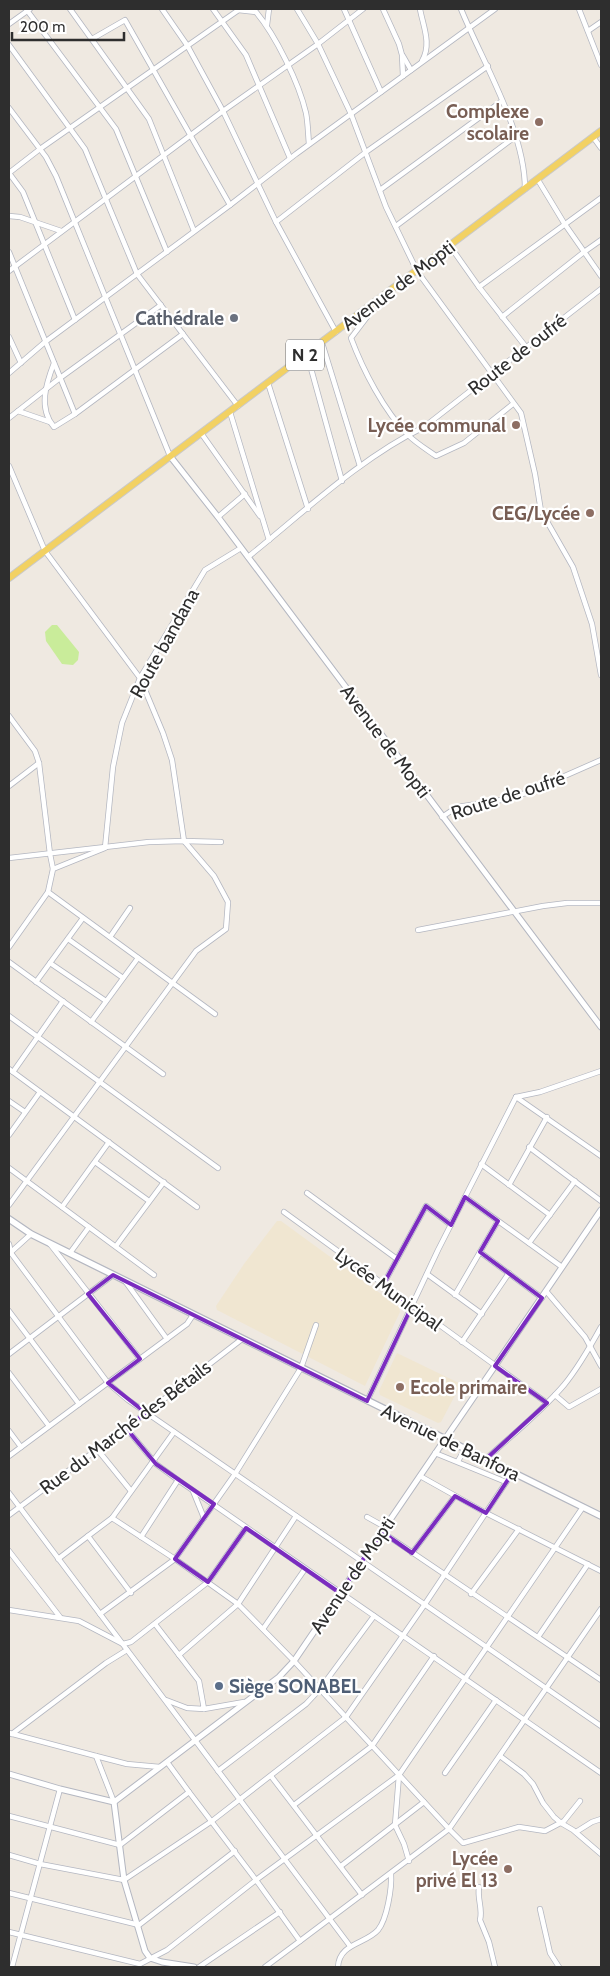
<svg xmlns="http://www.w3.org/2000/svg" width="610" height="1976" font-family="Cabin,sans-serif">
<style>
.education{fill:#f0e6d1}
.pitch{fill:#c9ec9a}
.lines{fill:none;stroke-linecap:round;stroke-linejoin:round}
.minor-casing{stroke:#b4b7c1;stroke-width:6}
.tertiary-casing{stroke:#b4b7c1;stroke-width:7}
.secondary-casing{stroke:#b4b7c1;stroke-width:8}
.primary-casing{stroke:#c9c9c9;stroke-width:8}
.minor{stroke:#fff;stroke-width:4.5}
.tertiary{stroke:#fff;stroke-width:5}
.secondary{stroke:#fff;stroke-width:5.5}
.primary{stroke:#f2d163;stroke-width:6}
.marked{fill:none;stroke:#7b2cbf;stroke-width:4;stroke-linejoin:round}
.education-dot{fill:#8d6e63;stroke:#fff;stroke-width:2}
.worship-dot{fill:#6b7280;stroke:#fff;stroke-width:2}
.service-dot{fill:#5c6f8a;stroke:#fff;stroke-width:2}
.labels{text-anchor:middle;stroke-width:4.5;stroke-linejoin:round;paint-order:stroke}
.shield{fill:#fff;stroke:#6d6d6d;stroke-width:1}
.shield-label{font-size:18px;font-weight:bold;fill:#2e2e2e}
.education-label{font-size:19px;font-weight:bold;fill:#785e54;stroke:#fff;text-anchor:end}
.street-label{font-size:19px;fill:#2e2e2e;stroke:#fff}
.worship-label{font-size:19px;font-weight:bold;fill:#5b616d;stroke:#fff;text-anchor:end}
.service-label{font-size:19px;font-weight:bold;fill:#4e5e75;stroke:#fff;text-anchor:start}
</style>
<rect width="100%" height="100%" fill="#efe9e1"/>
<g class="education">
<polygon points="277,1221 281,1221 399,1307 400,1312 365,1386 217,1310 216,1306 244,1264"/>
<polygon points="397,1353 461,1384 441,1422 438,1423 380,1395 379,1391"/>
</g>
<polygon class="pitch" points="52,625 57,625 79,652 78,660 73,665 62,664 46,641 45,632"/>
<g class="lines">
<defs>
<g id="minor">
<polyline points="26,9 116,129 167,252"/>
<polyline points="70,9 149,119 194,231"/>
<polyline points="162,9 187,45 223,111 276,222 336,332"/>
<polyline points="213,9 246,55 290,158"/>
<polyline points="297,9 318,44 351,114 386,207 417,271 521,413 535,474 541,511 573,567 592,624 601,675"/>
<polyline points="344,9 381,92"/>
<polyline points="383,9 399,44 402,55 403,76"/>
<path d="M420,9C423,26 432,44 422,61"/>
<path d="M461,9C483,63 525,131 525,189"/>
<polyline points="579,9 601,65"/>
<path d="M238,10L256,12C276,36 299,83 306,113C308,123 308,134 309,144"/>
<polyline points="9,24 30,9"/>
<polyline points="267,25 269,9"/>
<polyline points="588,31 601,22"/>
<polyline points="92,39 125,20 230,205"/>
<polyline points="9,45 85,149 137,274 238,406"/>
<polyline points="403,56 411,70"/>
<polyline points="9,108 46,157 56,176 170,456"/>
<polyline points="593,137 601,148"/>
<polyline points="9,173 40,149 240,9"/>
<polyline points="9,173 23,192 75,320"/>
<polyline points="538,180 564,223 601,276"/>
<polyline points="380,190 502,101"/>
<polyline points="9,216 20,217 61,231"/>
<polyline points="276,222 366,152 488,66"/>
<polyline points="396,226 516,136"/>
<polyline points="450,246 479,287 526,347"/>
<polyline points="9,252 75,414"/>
<polyline points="9,271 223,111 318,44 363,9"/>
<polyline points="479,287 601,198"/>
<path d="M371,306L367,317L351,338C363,370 384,411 408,435C416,443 426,449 436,456L464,443L513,404"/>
<polyline points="502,317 584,252 601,240"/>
<polyline points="9,337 21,363"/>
<polyline points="322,343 360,466"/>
<polyline points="307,354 342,481"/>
<path d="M54,363C46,384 38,408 54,427L75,414L183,334"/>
<polyline points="9,373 45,342 230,205 296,154 495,9"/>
<polyline points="268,383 308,509"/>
<polyline points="18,411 50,422"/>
<polyline points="230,412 269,540"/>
<polyline points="9,418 60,378 161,305"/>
<polyline points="201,433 260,516"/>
<polyline points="9,466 45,551 140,678 163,733 172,760 184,841 214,876 228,902 226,929 196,951 9,1205"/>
<polyline points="218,517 245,494"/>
<path d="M248,557C303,513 360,458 424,427L601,289"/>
<polyline points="9,716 35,751 39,763 50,854 53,869"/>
<polyline points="9,786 39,763"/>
<polyline points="442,817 457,807 497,801 526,793 601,760"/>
<polyline points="9,858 149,842 184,841 221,842"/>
<polyline points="48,892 215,1014"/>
<polyline points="418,930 543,906 567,903 601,903"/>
<polyline points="110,937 130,908"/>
<polyline points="68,939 123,978"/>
<polyline points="9,947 48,892 53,869 105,848 113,767 122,723 140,678 205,570 241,548"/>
<polyline points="9,962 163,1074"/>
<polyline points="50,963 106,1001"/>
<polyline points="36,982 83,918"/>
<polyline points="9,1016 218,1168"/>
<polyline points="91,1022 138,958"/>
<polyline points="9,1069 197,1207"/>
<polyline points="13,1072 63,1001"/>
<polyline points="516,1097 601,1156"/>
<polyline points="516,1097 540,1092 601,1071"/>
<polyline points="9,1101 25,1112"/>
<polyline points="9,1135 40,1092"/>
<polyline points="529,1147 601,1201"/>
<polyline points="95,1162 149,1201"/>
<polyline points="481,1164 550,1215"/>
<polyline points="9,1168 154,1275"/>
<polyline points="509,1185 547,1117"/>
<polyline points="307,1193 397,1259"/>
<polyline points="465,1197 562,1267"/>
<polyline points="62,1207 109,1142"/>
<polyline points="284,1212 547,1403"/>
<polyline points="529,1243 575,1181"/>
<polyline points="9,1244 11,1253 108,1383 128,1400 601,1726"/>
<polyline points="50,1244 140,1359"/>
<polyline points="116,1246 164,1182"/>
<polyline points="480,1252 542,1298"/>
<polyline points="10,1253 31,1234"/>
<polyline points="70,1253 89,1227"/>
<polyline points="427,1274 482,1314"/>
<polyline points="125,1281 167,1339"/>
<polyline points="383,1285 426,1206 451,1225"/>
<polyline points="546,1291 585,1337 601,1366"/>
<polyline points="455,1295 498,1221"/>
<polyline points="9,1311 79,1404"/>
<polyline points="462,1342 509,1273"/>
<polyline points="9,1354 113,1275"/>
<polyline points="9,1373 49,1426"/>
<polyline points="555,1395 569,1407 601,1389"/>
<polyline points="367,1401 438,1250 516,1097"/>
<polyline points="126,1428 156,1464 178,1480 601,1773"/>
<polyline points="9,1431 21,1447"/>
<polyline points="97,1449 131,1491"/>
<polyline points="435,1453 506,1482"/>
<polyline points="9,1456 187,1324 193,1315"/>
<path d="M486,1459C512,1435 541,1412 564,1385C578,1368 590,1347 601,1327"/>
<polyline points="458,1461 465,1449"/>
<polyline points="420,1476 486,1513 601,1571"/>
<polyline points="193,1491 204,1518"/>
<polyline points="9,1493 350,1946"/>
<polyline points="9,1515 146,1413 242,1339"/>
<polyline points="367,1517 385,1527"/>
<polyline points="112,1518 175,1559 238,1604 294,1661 449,1829 463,1843 519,1827 545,1831 564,1821 580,1801"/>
<polyline points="382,1532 601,1680"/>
<polyline points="88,1536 112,1518 174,1432"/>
<polyline points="141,1537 178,1480"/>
<polyline points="9,1551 60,1617"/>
<polyline points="412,1553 455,1496"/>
<polyline points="58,1559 88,1536 131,1593"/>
<polyline points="471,1594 519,1529"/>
<polyline points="9,1610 79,1621 123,1644 131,1642 208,1582 246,1528"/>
<polyline points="100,1614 175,1559 235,1474 301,1368 316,1325"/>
<polyline points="155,1624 199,1681 204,1709 187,1708 166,1700"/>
<polyline points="263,1629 305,1569"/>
<polyline points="538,1637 588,1564"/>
<polyline points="179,1655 238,1604 296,1516"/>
<polyline points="204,1709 244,1702"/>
<polyline points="9,1733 96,1756 114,1802"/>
<polyline points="12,1734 106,1663 127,1650"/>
<polyline points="96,1756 127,1764 160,1767"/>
<polyline points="500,1756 524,1774 533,1784 543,1803 554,1817 561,1823 573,1830 601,1854"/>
<polyline points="218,1771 306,1704 320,1689 374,1616"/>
<polyline points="445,1773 496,1700"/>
<polyline points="399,1775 395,1825 404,1844 409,1861"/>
<polyline points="271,1776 362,1895"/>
<polyline points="189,1792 256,1880 399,1775 583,1507"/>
<polyline points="294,1805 372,1746 434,1656"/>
<polyline points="9,1816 120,1845 189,1792 167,1762"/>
<polyline points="576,1832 592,1822 601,1819"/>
<polyline points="9,1855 40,1864 124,1880 212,1821 346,1717 425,1604 513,1472"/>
<polyline points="341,1866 424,1802"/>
<path d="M479,1887C477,1899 483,1909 480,1920L489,1942L495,1967"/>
<polyline points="9,1893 139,1925 235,1851"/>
<polyline points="540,1909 550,1953 559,1967"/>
<polyline points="9,1932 140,1964 167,1950 256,1880 300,1941 449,1829 601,1609"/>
<polyline points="12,1967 60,1789"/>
<polyline points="199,1967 280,1912"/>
<polyline points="265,1967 300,1941"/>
<path d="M338,1967C339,1943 366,1944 378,1930C387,1919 392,1888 391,1874"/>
</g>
<g id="tertiary">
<polyline points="170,456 218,517 601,1027"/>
<polyline points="9,1774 60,1789 114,1802 279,1677 294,1661 601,1210"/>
<polyline points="114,1802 124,1880 145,1951 150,1958 162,1962 194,1967"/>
</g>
<polyline id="secondary" points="9,1219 31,1234 601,1516"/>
<polyline id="primary" points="9,578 601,131"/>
</defs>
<use href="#minor" class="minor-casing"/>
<use href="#tertiary" class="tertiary-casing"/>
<use href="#secondary" class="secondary-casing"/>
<use href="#primary" class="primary-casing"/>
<use href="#minor" class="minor"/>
<use href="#tertiary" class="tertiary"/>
<use href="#secondary" class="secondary"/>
<use href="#primary" class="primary"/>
</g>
<path class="marked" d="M465,1197L498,1221L480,1252L542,1298L495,1366L547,1403L486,1459L513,1472L486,1513L455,1496L412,1553L382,1532L340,1593L246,1528L208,1582L175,1559L214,1504L156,1464L126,1428L146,1413L108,1383L140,1359L88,1294L113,1275L367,1401L412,1306L383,1285L426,1206L451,1225Z"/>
<g class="education-dot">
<circle cx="539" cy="122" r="5"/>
<circle cx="516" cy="425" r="5"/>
<circle cx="590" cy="513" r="5"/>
<circle cx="400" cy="1387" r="5"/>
<circle cx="508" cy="1869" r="5"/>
</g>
<circle class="worship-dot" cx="234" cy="318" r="5"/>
<circle class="service-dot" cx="219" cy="1686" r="5"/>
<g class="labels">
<rect class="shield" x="286" y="339.5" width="38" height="31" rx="4"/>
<g class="shield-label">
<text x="305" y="361">N 2</text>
</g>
<g class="education-label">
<text x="529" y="118">Complexe<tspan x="529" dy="22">scolaire</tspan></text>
<text x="506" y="432">Lycée communal</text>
<text x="580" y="520">CEG/Lycée</text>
<text x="410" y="1394" text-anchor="start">Ecole primaire</text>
<text x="498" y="1865">Lycée<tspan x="498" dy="22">privé El 13</tspan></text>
</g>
<g class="street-label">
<text transform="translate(398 285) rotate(-37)" y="7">Avenue de Mopti</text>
<text transform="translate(517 354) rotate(-38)" y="7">Route de oufré</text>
<text transform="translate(164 643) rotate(-61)" y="7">Route bandana</text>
<text transform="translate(386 741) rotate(53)" y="7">Avenue de Mopti</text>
<text transform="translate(508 795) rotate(-18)" y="7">Route de oufré</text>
<text transform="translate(389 1289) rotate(36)" y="7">Lycée Municipal</text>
<text transform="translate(125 1427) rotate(-37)" y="7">Rue du Marché des Bétails</text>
<text transform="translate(451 1442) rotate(26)" y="7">Avenue de Banfora</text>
<text transform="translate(352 1575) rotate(-56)" y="7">Avenue de Mopti</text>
</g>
<g class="worship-label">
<text x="224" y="325">Cathédrale</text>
</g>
<g class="service-label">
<text x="229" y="1693">Siège SONABEL</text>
</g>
</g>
<rect width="610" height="1976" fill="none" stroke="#2e2e2e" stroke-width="20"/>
<path d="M12 32v8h112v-8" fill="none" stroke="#2e2e2e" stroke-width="2.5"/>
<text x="20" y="32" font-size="15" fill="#2e2e2e" stroke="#ffffff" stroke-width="4" paint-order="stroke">200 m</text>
</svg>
